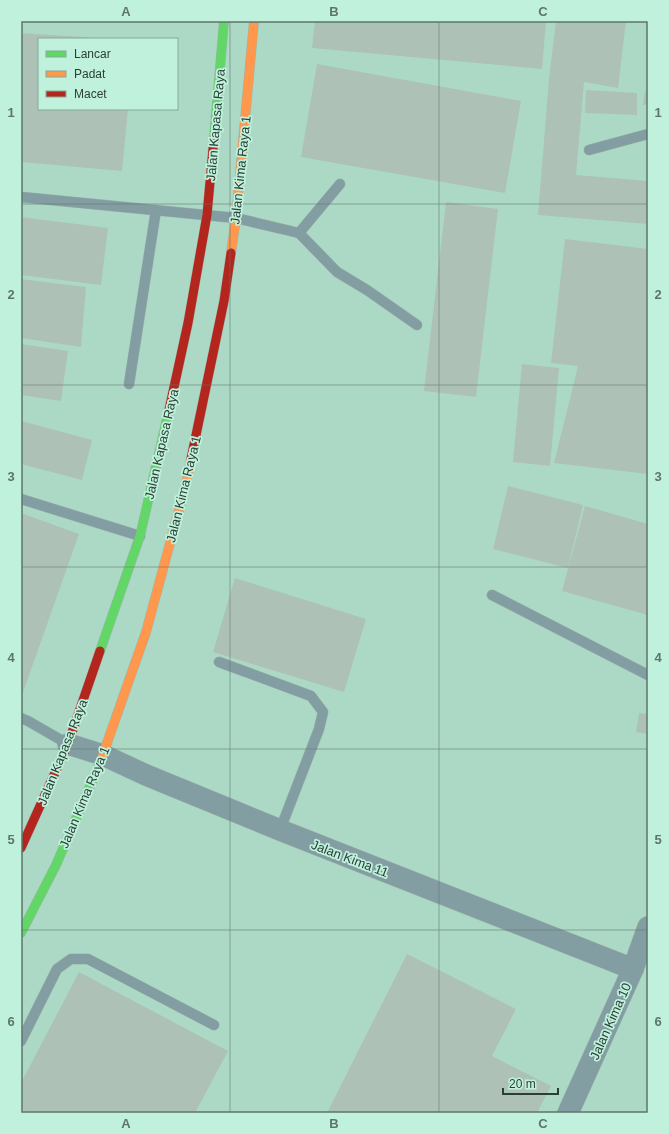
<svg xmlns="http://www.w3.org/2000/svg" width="669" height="1134" font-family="Helvetica,sans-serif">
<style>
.built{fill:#acd9c6;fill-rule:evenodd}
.building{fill:#aec1b6}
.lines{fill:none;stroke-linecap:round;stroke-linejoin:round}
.lane-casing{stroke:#9fb5ab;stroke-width:11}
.street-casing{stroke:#9fb5ab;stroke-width:22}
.fast-casing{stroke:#9fb5ab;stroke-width:10}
.slow-casing{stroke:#9fb5ab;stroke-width:10}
.jam-casing{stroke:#9fb5ab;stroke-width:10}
.lane{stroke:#839ea2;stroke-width:10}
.street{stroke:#839ea2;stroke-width:21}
.fast{stroke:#63d668;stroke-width:9}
.slow{stroke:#ff974d;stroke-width:9}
.jam{stroke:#b3261e;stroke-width:9}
.grid{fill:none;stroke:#5e756b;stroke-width:1;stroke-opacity:0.55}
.labels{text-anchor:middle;stroke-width:3.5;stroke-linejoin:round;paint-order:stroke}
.street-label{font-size:13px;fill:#2b3f36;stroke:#bff1dc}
.neatline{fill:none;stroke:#5e756b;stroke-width:1.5}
.grid-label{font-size:13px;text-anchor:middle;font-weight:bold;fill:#5e756b}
</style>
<rect width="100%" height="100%" fill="#bdd9cd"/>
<path class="built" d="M21,21H648V1113H21ZM39,39H177V109H39Z"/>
<g class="building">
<polygon points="315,21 546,21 542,69 312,48"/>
<polygon points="556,21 626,21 618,88 584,82 576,175 648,181 648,224 538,215 549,79"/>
<polygon points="21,33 96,38 96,39 39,39 39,109 128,109 122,171 21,162"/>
<polygon points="317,64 521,101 505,193 301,157"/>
<polygon points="586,90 637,93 637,115 585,113"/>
<polygon points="645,91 648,92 648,105 643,105"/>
<polygon points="446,202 498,209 476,397 424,391"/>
<polygon points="21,217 108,228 101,285 21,275"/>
<polygon points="565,239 648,249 648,474 554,463 578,366 551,363"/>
<polygon points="21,279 86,287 81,347 21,338"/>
<polygon points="21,344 68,351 61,401 21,395"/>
<polygon points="522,364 559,368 550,466 513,462"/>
<polygon points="21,421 92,440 82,480 21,464"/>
<polygon points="508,486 583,505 568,568 493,549"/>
<polygon points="585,506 648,524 648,615 562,591"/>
<polygon points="21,513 79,534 21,698"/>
<polygon points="235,578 366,619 344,692 213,652"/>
<polygon points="639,713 648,714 648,734 636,732"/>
<polygon points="407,954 516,1009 492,1056 551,1086 537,1113 327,1113"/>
<polygon points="79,972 228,1051 195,1113 29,1113 21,1109 21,1083"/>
</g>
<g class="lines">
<defs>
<g id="lane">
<polyline points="589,150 648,134"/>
<polyline points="21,197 236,218 299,233 337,272 367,290 417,325"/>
<polyline points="299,233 340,184"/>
<polyline points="129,384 156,210"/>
<polyline points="21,499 140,536"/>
<polyline points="492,595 648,675"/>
<polyline points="219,662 311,696 323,712 319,729 280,830"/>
<polyline points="21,718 28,721 68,744"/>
<polyline points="21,1041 57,969 71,959 88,959 214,1025"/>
</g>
<g id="street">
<polyline points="68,744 103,755 146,775 280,830 633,969"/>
<polyline points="568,1113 633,969 648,927"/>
</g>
<g id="fast">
<polyline points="214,138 224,21"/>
<polyline points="100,651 140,536 169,410"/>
<polyline points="21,933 56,865 100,763"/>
</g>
<g id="slow">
<polyline points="231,253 236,218 254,21"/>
<polyline points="100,763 146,632 186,484 191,459"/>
</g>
<g id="jam">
<polyline points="169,410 188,323 207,215 214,138"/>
<polyline points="191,459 224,301 231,253"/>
<polyline points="21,848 68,744 100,651"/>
</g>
</defs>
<use href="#lane" class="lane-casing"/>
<use href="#street" class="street-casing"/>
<use href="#fast" class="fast-casing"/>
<use href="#slow" class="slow-casing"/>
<use href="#jam" class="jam-casing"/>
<use href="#lane" class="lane"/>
<use href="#street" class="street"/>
<use href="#fast" class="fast"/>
<use href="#slow" class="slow"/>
<use href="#jam" class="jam"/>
</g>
<path class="grid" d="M230,21V1113M439,21V1113M21,204H648M21,385H648M21,567H648M21,749H648M21,930H648"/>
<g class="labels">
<g class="street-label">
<text transform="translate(215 125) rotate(-85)" y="5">Jalan Kapasa Raya</text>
<text transform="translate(240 170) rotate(-84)" y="5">Jalan Kima Raya 1</text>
<text transform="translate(161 444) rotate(-77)" y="5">Jalan Kapasa Raya</text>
<text transform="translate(183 489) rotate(-76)" y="5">Jalan Kima Raya 1</text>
<text transform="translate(62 752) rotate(-68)" y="5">Jalan Kapasa Raya</text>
<text transform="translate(84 797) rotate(-67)" y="5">Jalan Kima Raya 1</text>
<text transform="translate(350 858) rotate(21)" y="5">Jalan Kima 11</text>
<text transform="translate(610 1021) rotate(-66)" y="5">Jalan Kima 10</text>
</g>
</g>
<rect width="669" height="1134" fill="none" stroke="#bff1dc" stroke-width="44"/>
<rect x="38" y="38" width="140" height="72" fill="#bff1dc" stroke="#84aa9a"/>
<rect x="46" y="51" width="20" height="6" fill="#63d668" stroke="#84aa9a"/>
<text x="74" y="58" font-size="12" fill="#2b3f36">Lancar</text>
<rect x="46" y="71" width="20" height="6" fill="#ff974d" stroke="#84aa9a"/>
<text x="74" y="78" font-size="12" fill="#2b3f36">Padat</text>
<rect x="46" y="91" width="20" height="6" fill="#b3261e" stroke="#84aa9a"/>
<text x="74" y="98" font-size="12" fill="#2b3f36">Macet</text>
<path d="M503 1088v6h55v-6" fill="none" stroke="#2b3f36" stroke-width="2"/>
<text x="509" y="1088" font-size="12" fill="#2b3f36" stroke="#bff1dc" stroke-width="3" paint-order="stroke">20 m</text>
<rect x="22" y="22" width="625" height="1090" class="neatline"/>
<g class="grid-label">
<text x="126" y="16">A</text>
<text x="334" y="16">B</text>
<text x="543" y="16">C</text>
<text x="11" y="117">1</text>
<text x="658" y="117">1</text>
<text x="11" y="299">2</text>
<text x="658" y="299">2</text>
<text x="11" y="481">3</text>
<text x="658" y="481">3</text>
<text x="11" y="662">4</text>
<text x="658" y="662">4</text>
<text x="11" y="844">5</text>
<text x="658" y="844">5</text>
<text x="11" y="1026">6</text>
<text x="658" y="1026">6</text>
<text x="126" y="1128">A</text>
<text x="334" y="1128">B</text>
<text x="543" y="1128">C</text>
</g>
</svg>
